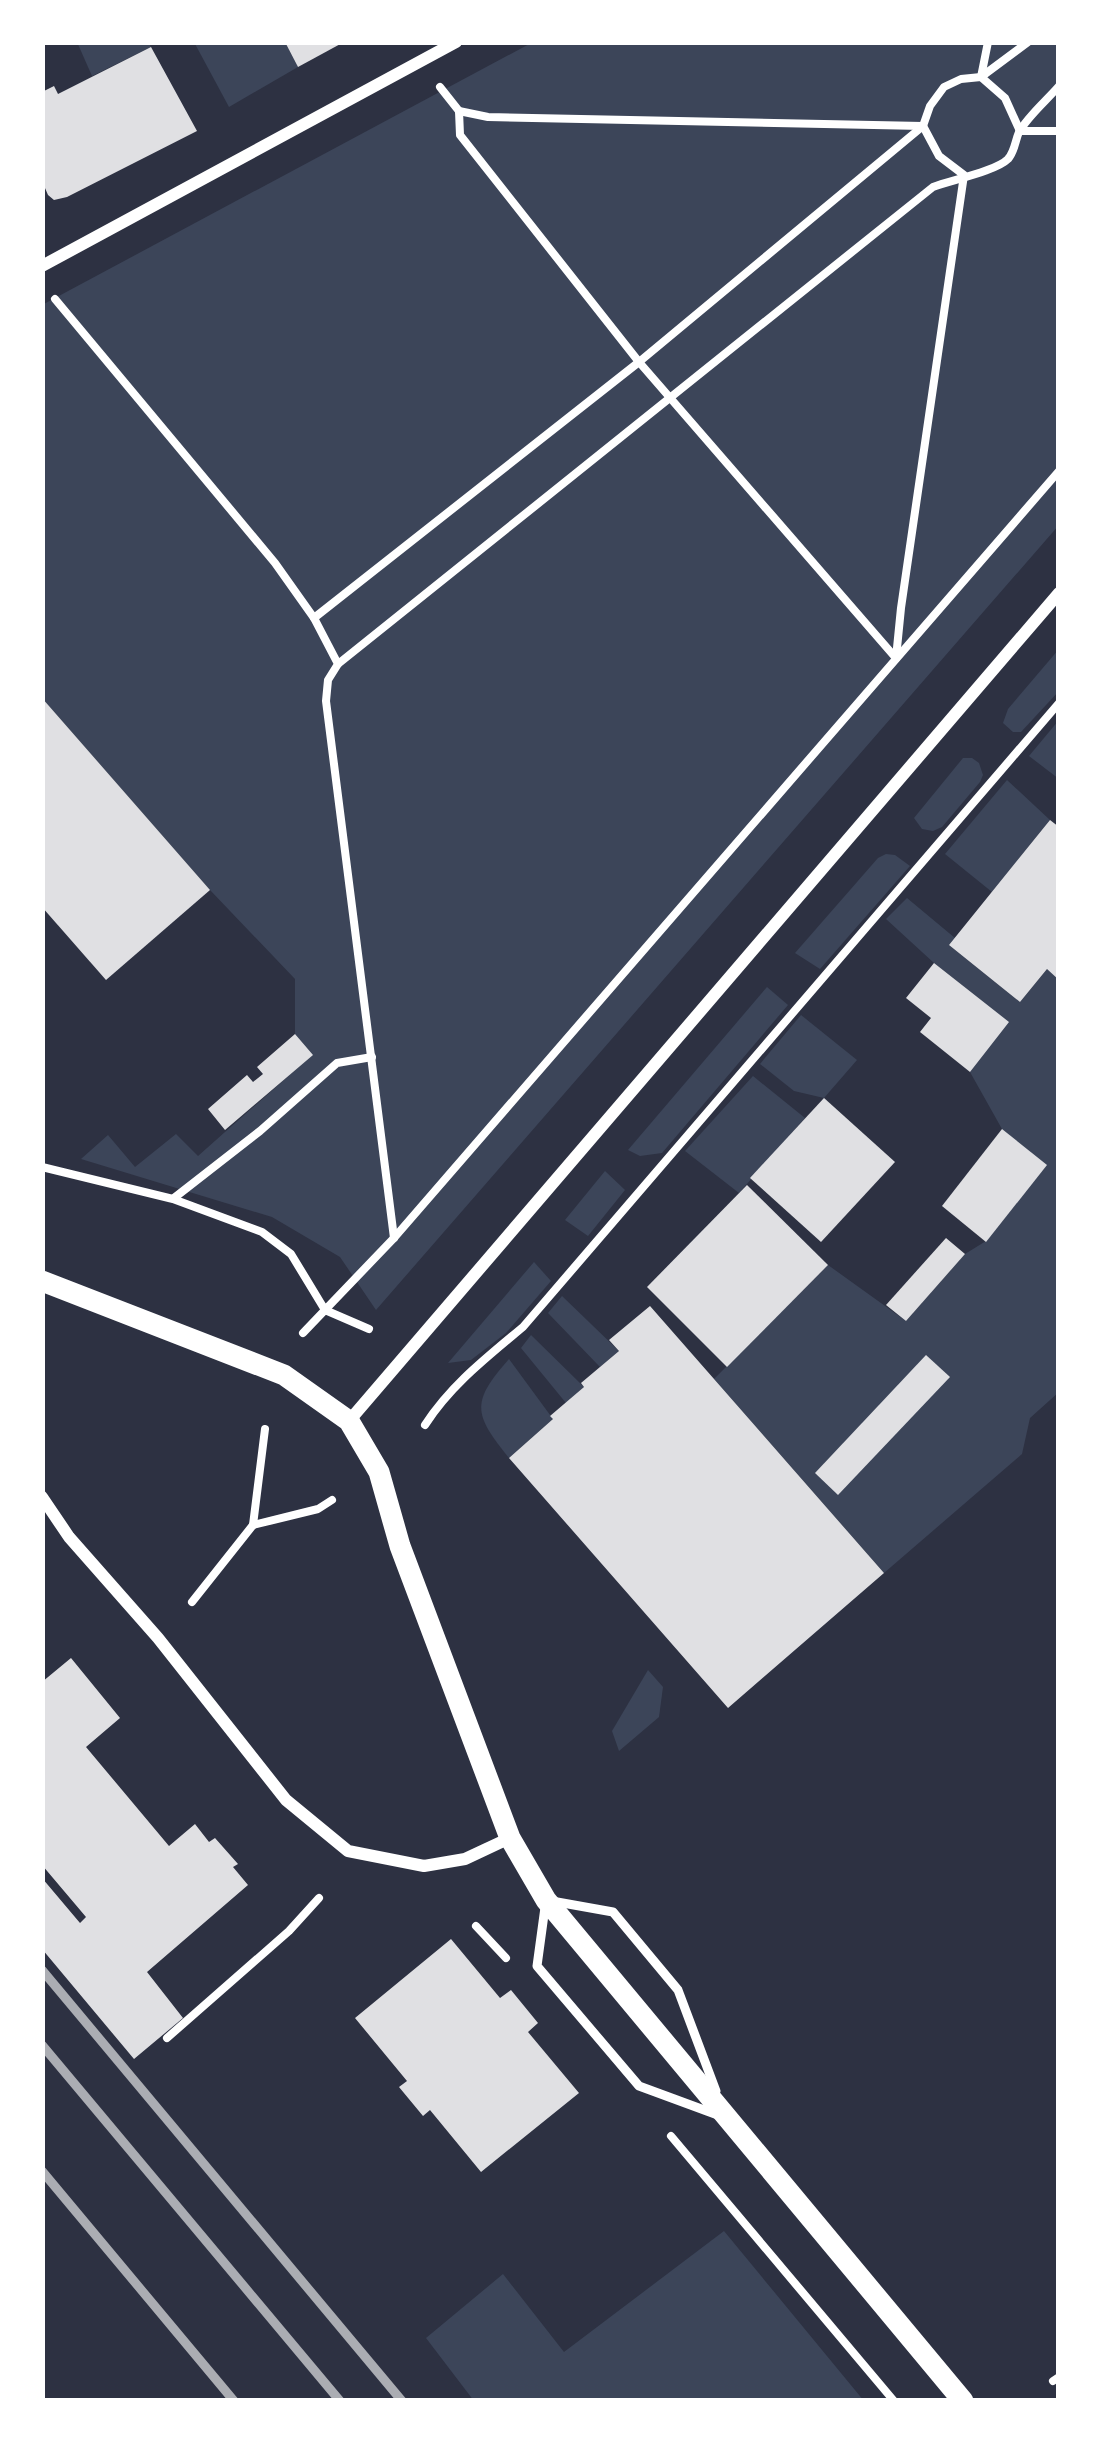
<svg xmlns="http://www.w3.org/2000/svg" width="1101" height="2443" font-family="Figtree,sans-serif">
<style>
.green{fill:#3c4559}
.building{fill:#e0e0e3}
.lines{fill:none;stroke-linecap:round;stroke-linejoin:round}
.path{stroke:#fff;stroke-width:8}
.service{stroke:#fff;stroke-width:9}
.minor{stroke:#fff;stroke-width:12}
.tertiary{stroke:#fff;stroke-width:21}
.rail{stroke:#abadb3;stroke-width:9}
</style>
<rect width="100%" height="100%" fill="#2d3142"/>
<g class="green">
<polygon points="77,42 148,42 151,47 92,76"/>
<polygon points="194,42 285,42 298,67 229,107"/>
<polygon points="533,42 1059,42 1059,525 376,1310 340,1257 272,1217 81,1159 108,1135 135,1167 176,1134 198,1156 312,1055 295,1034 295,979 210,890 42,698 42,305"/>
<polygon points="1059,649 1059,691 1021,732 1013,732 1003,723 1008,709"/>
<polygon points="1059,720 1059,779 1029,756"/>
<polygon points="963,758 972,758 979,763 983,775 980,782 942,827 933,831 922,829 914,818"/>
<polygon points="1007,780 1050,820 992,892 945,854"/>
<polygon points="886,854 895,855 910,866 820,969 795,953 878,858"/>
<polygon points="907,898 955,938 949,945 1020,1002 1047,969 1059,978 1059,1392 1030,1418 1022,1454 884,1573 714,1379 828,1265 906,1321 965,1254 986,1241 1002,1129 970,1072 1008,1022 934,963 886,919"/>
<polygon points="767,987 788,1005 662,1153 640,1156 628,1150"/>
<polygon points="801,1015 857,1060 824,1098 794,1091 760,1064"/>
<polygon points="753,1076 805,1118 739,1193 685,1151"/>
<polygon points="605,1171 625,1190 588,1236 565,1220"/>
<polygon points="534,1262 551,1281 506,1333 471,1360 448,1363"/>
<polygon points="562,1296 619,1351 600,1367 548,1313"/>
<polygon points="531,1335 584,1387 566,1403 521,1348"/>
<path d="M509,1359L553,1419L509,1458C474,1414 470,1403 509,1359Z"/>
<polygon points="648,1670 663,1687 659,1717 619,1751 612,1731"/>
<polygon points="724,2231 864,2401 474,2401 426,2338 503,2274 564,2352"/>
</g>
<g class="building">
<polygon points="285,42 344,42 298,67"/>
<polygon points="151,47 197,131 67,197 54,200 48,195 42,181 42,92 54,86 58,94"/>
<polygon points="42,698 210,890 106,980 42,907"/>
<polygon points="1050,820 1059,827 1059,980 1047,969 1020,1002 949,945"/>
<polygon points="934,963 1009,1022 970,1072 920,1032 931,1018 906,998"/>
<polygon points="295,1034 313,1055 225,1130 208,1109 247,1075 253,1082 263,1074 257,1067"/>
<polygon points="824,1098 895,1162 821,1242 750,1178"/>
<polygon points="1002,1129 1047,1165 986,1242 942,1206"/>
<polygon points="747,1185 828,1265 727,1367 647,1287"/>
<polygon points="946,1238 965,1254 906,1321 886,1305"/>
<polygon points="650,1306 884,1573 728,1708 509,1458 553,1419 550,1416 584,1387 581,1383 619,1351 609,1340"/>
<polygon points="926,1355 950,1377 838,1495 815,1473"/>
<polygon points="71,1658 120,1718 86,1747 169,1846 195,1824 209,1842 215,1838 238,1864 233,1867 248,1885 147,1972 183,2018 134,2059 42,1949 42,1878 80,1923 86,1917 42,1865 42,1682"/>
<polygon points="451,1939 500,1998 511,1990 538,2023 528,2032 579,2093 481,2172 430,2110 423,2116 399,2087 407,2081 355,2018"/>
</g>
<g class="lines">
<g class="path">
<polyline points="988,42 981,77 1005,98 1020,131 1059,131"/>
<polyline points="440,87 459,111 460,135 639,362 895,657"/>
<polyline points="459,111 488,117 923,126 939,156 964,175 901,608 896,658"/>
<polyline points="55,299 275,563 314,618 338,664 328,680 326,701 394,1238"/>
<polyline points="314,618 639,362 923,126 930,106 944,87 961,79 981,77 1028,42"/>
<path d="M338,664L933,187C952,180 996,171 1008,159C1015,151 1015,141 1019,132C1028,116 1047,100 1059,86"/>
<polyline points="42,1167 173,1199 262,1232 291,1254 325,1310 394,1238 1059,471"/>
<polyline points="174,1198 260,1131 337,1063 372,1057"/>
<polyline points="303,1333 325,1310 369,1329"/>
<path d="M425,1425C451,1385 486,1358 523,1327L1059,703"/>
<polyline points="253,1525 265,1429"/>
<polyline points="192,1602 253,1525 318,1509 332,1500"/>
<polyline points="476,1926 506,1958"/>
<polyline points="167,2038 289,1931 319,1898"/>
<polyline points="671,2136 894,2401"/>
<polyline points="1053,2381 1059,2377"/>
</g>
<polyline class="service" points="715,2114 639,2086 537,1966 546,1900 613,1912 678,1990 716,2091"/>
<g class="minor">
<polyline points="42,266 456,42"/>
<polyline points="349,1421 1059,593"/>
<polyline points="42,1497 69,1537 158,1638 286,1800 348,1851 424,1866 465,1859 510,1838"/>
</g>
<polyline class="tertiary" points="42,1281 284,1375 349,1421 379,1472 400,1546 510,1838 546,1900 963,2401"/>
<g class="rail">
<polyline points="42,1970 402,2401"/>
<polyline points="42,2045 340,2401"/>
<polyline points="42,2171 234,2401"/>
</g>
</g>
<rect width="1101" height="2443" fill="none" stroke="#ffffff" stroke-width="90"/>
</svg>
